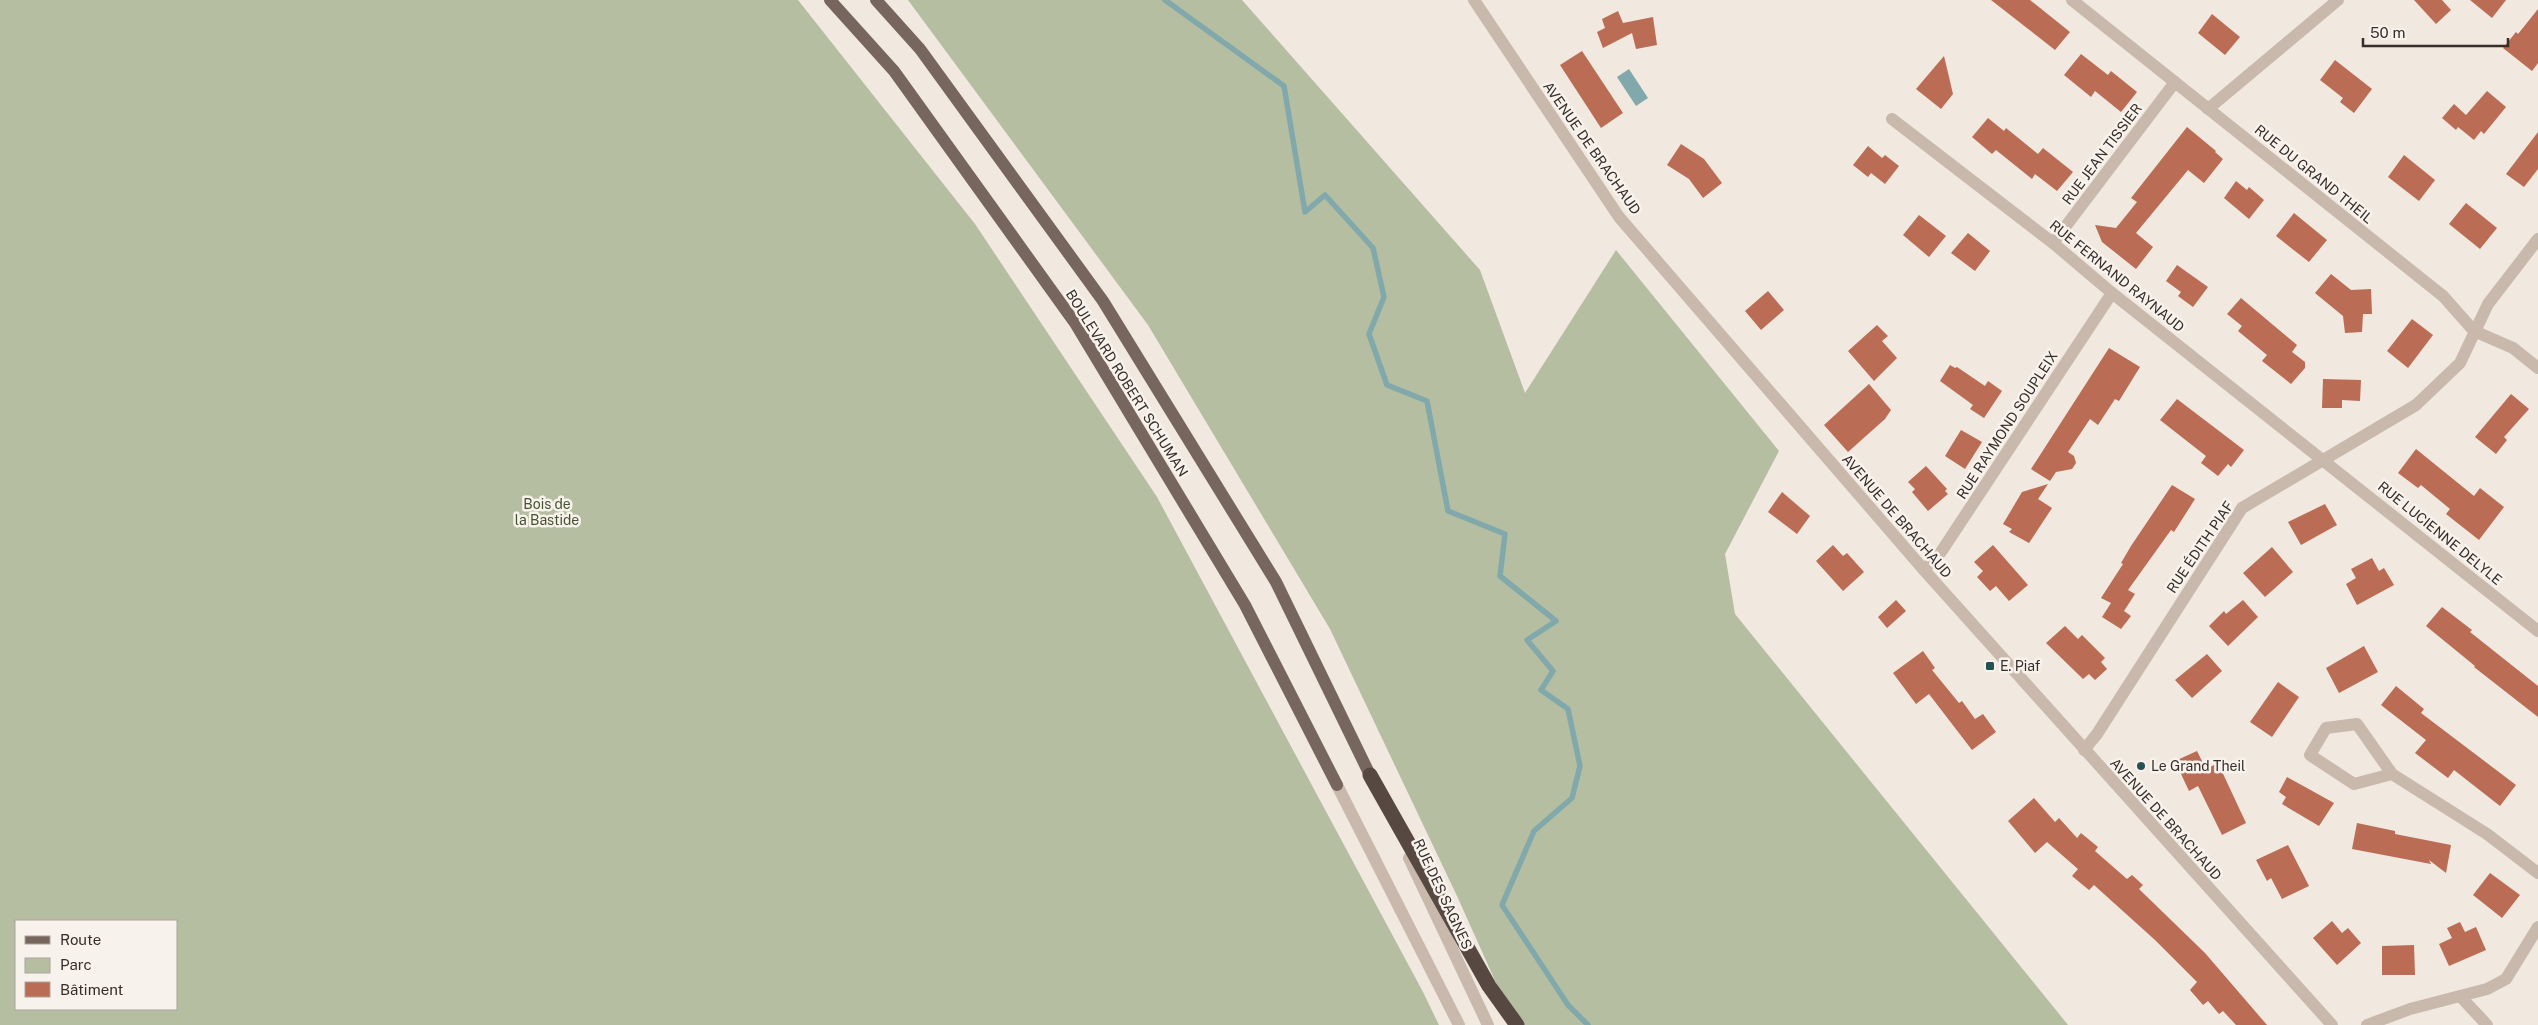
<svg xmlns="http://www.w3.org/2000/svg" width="2538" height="1025" font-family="'Public Sans',sans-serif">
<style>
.green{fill:#b5bea1;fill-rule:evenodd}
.water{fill:#81a9ab}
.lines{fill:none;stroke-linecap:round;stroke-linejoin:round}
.stream{stroke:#81a9ab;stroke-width:5.5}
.building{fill:#ba6c54}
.minor{stroke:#c8b9ac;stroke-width:12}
.tertiary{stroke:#c8b9ac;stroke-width:12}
.primary{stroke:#77665d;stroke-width:12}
.motorway{stroke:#574942;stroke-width:15}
.poi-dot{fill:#245154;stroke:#f8f2ec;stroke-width:2}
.labels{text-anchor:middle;stroke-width:5;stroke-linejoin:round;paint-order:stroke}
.street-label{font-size:14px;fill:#372e2a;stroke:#f8f2ec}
.park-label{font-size:14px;fill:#465330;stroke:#f8f2ec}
.poi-label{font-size:14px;fill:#372e2a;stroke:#f8f2ec;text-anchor:start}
</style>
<rect width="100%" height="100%" fill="#f1e8df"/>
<g class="green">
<path d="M0,0H798L975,224L1157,497L1423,992L1439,1025H0ZM176,921V1009H16V921Z"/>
<polygon points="908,0 1242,0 1480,270 1525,393 1616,250 1779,451 1725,554 1735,614 2068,1025 1515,1025 1457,896 1330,629 1148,325"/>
</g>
<polygon class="water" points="1629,69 1648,98 1636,106 1617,77"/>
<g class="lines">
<polyline class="stream" points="1165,0 1284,86 1305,212 1325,195 1373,248 1384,297 1369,334 1387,385 1427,401 1448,511 1505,534 1500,576 1556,621 1527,640 1553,671 1541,690 1568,709 1580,766 1572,798 1534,831 1502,905 1568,1005 1588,1025"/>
</g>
<g class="building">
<polygon points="1991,0 2030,0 2070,32 2055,50"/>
<polygon points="2414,0 2442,0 2451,10 2436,24"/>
<polygon points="2470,0 2506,0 2492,18"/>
<polygon points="2538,9 2538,63 2532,71 2503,48 2516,32 2518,34"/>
<polygon points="1618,11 1623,23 1653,17 1657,45 1636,49 1632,33 1603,48 1597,32 1605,28 1602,19"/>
<polygon points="2212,14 2240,37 2225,55 2198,33"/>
<polygon points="1582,51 1623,113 1601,128 1560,65"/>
<polygon points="2081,54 2108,75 2111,71 2137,92 2121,112 2095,91 2091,97 2064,75"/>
<polygon points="1944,56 1953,94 1941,109 1916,89"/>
<polygon points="2335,60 2372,89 2354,113 2340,102 2343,98 2320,80"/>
<polygon points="2487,91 2506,107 2484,134 2481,131 2474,140 2458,127 2456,130 2442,118 2454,104 2466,115"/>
<polygon points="1988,118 2004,131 2006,128 2038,154 2043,148 2073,172 2057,191 2035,174 2032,179 1996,150 1992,154 1972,137"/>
<polygon points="2187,127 2216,151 2215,152 2223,159 2204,183 2188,170 2136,233 2153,247 2136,269 2102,242 2095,225 2116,228 2137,202 2131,198"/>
<polygon points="2538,132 2538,169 2524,187 2506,174"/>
<polygon points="1681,144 1704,159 1722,183 1703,198 1689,179 1667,165"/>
<polygon points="1868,146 1882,158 1885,155 1899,166 1885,184 1871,173 1868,177 1853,165"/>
<polygon points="2404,155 2435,180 2419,201 2388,177"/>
<polygon points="2236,181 2247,190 2249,187 2264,200 2249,219 2224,198"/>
<polygon points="2466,203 2497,228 2480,249 2449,224"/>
<polygon points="2294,213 2327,240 2309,262 2276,236"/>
<polygon points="1919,215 1946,236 1929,257 1903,235"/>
<polygon points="1968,233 1990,251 1975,271 1951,253"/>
<polygon points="2177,265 2208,287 2193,307 2178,296 2181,292 2166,281"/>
<polygon points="2331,274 2351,290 2371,289 2372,314 2363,314 2362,332 2345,333 2343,316 2315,293"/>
<polygon points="1768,291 1784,310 1761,330 1745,311"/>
<polygon points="2241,298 2297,345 2292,352 2305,362 2305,368 2291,384 2262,361 2267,355 2238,331 2242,326 2227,314"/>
<polygon points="2412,319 2433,335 2408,368 2387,351"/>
<polygon points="1877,325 1888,336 1882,341 1897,358 1874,381 1848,351"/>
<polygon points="2109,348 2140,367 2119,401 2115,399 2098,425 2090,419 2068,452 2074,456 2076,463 2072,469 2056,472 2050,481 2031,469"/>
<polygon points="1950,365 1955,368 1957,367 1985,386 1988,381 2002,391 1984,418 1970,409 1973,405 1940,381"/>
<polygon points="2323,379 2361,380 2360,401 2342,400 2342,408 2322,408"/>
<polygon points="1869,384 1891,410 1885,419 1848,452 1824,425"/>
<polygon points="2511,394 2529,409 2504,437 2507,440 2496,454 2475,437"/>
<polygon points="2177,399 2244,450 2231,467 2228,464 2218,476 2201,463 2206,456 2160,420"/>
<polygon points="1961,430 1982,442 1965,469 1945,456"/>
<polygon points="2416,449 2474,496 2480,488 2504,507 2479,540 2446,514 2450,509 2421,485 2418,488 2398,473"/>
<polygon points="1926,466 1947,489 1945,491 1948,494 1928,511 1912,492 1915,489 1908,482"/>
<polygon points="2048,484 2038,499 2052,508 2029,543 2009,532 2012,529 2003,524 2022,492"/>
<polygon points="2172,485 2195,499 2174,532 2171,530 2128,590 2135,594 2124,611 2131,616 2121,629 2102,617 2111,603 2101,598 2123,564 2121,563 2131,546"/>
<polygon points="1782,492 1810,516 1797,534 1768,512"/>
<polygon points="2325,504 2337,525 2301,545 2288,522"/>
<polygon points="1833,545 1843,556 1847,553 1864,572 1843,591 1816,561"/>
<polygon points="1993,545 2028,585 2009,601 1996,586 1990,591 1977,577 1983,571 1974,562"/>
<polygon points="2272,547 2293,572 2265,597 2243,573"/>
<polygon points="2372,558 2379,571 2384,568 2394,585 2357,605 2346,584 2356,578 2351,569"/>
<polygon points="1896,600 1906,611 1887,628 1878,617"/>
<polygon points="2243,600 2258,617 2228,646 2209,626 2224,611 2226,614"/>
<polygon points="2442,607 2472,630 2470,632 2538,686 2538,717 2474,667 2475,666 2426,626"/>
<polygon points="2065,626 2078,639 2082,635 2105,658 2101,662 2107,669 2095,680 2089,674 2083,679 2046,643"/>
<polygon points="2364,646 2378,672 2339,693 2326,668"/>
<polygon points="1923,651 1935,668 1932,670 1959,703 1962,701 1975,719 1983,714 1996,732 1972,750 1929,694 1916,704 1893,673"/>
<polygon points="2207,654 2222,671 2192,698 2175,680"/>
<polygon points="2278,682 2299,697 2272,737 2250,722"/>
<polygon points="2396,686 2424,709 2421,713 2516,785 2500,806 2454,770 2448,778 2415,753 2426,740 2381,705"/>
<polygon points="2197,751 2206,769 2218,763 2246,823 2222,835 2198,786 2189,791 2175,761"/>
<polygon points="2287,777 2334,803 2319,826 2282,804 2286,797 2279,792"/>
<polygon points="2034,798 2055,822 2059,818 2077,838 2081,833 2098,847 2095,851 2127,879 2132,875 2143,885 2139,889 2205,953 2267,1025 2236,1025 2223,1011 2219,1014 2208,1001 2203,1005 2190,990 2197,982 2155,940 2094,885 2089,890 2072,876 2078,869 2047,842 2035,853 2008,821"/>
<polygon points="2357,823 2395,831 2395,834 2451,845 2446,873 2429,860 2431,864 2352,849"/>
<polygon points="2288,845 2309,886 2282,899 2271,878 2267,881 2256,860"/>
<polygon points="2490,873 2520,895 2502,918 2473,895"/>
<polygon points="2332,921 2342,933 2348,928 2361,943 2337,965 2313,938"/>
<polygon points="2460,922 2465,932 2476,927 2486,950 2449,966 2439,944 2452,938 2447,928"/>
<polygon points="2414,945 2415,975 2382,975 2382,946"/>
</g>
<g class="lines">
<g class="minor">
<polyline points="1474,0 1619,217 1924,570 2332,1025"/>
<polyline points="2072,0 2443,296 2474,331 2513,348 2538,368"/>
<polyline points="2208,109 2338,0"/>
<polyline points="1892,119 2053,243 2112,293 2538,631"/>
<polyline points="2053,243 2175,82"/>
<polyline points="1924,570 1941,552 2112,293"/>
<polyline points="2084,750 2097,734 2242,508 2416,405 2460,363 2488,304 2538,239"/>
<polyline points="2392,774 2354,784 2310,755 2326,728 2357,724 2392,774 2487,834 2538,873"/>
<polyline points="2460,996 2487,1025"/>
<polyline points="2367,1025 2410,1009 2487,989 2506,979 2538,927"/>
</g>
<g class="tertiary">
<polyline points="1337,785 1459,1025"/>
<polyline points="1409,858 1488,1025"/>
</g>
<g class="primary">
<polyline points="830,0 894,71 1075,323 1245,605 1337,785"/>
<polyline points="876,0 920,49 1103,301 1276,582 1370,775"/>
</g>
<polyline class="motorway" points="1370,775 1489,986 1517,1025"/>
</g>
<g class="poi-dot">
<rect x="1985" y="661" width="10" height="10" rx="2.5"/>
<circle cx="2141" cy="766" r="5"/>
</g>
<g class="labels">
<g class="street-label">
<text transform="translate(1592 148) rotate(55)" y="5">AVENUE DE BRACHAUD</text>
<text transform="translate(2102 154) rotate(-53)" y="5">RUE JEAN TISSIER</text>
<text transform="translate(2314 174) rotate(39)" y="5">RUE DU GRAND THEIL</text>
<text transform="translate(2117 276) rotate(39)" y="5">RUE FERNAND RAYNAUD</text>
<text transform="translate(1127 383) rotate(58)" y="5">BOULEVARD ROBERT SCHUMAN</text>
<text transform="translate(2007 425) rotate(-57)" y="5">RUE RAYMOND SOUPLEIX</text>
<text transform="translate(1897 516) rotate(49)" y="5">AVENUE DE BRACHAUD</text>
<text transform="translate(2440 533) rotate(39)" y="5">RUE LUCIENNE DELYLE</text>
<text transform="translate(2200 547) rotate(-56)" y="5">RUE ÉDITH PIAF</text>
<text transform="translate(2166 819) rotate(48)" y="5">AVENUE DE BRACHAUD</text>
<text transform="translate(1443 894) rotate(65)" y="5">RUE DES SAGNES</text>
</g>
<g class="park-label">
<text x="547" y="509">Bois de<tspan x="547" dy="16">la Bastide</tspan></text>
</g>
<g class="poi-label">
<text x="2000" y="671">E. Piaf</text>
<text x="2151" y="771">Le Grand Theil</text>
</g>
</g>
<rect x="15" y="920" width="162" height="90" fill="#f8f2ec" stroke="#aba49e"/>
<rect x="25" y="936" width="25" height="8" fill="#77665d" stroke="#aba49e"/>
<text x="60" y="945" font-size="15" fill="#372e2a">Route</text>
<rect x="25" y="958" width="25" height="15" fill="#b5bea1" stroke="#aba49e"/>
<text x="60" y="970" font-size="15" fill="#372e2a">Parc</text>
<rect x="25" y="982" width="25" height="15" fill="#ba6c54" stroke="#aba49e"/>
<text x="60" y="995" font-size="15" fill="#372e2a">Bâtiment</text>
<path d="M2363 38v8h145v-8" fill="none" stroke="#372e2a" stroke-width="2.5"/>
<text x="2370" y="38" font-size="15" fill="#372e2a" stroke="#f8f2ec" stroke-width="4" paint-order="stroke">50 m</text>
</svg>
